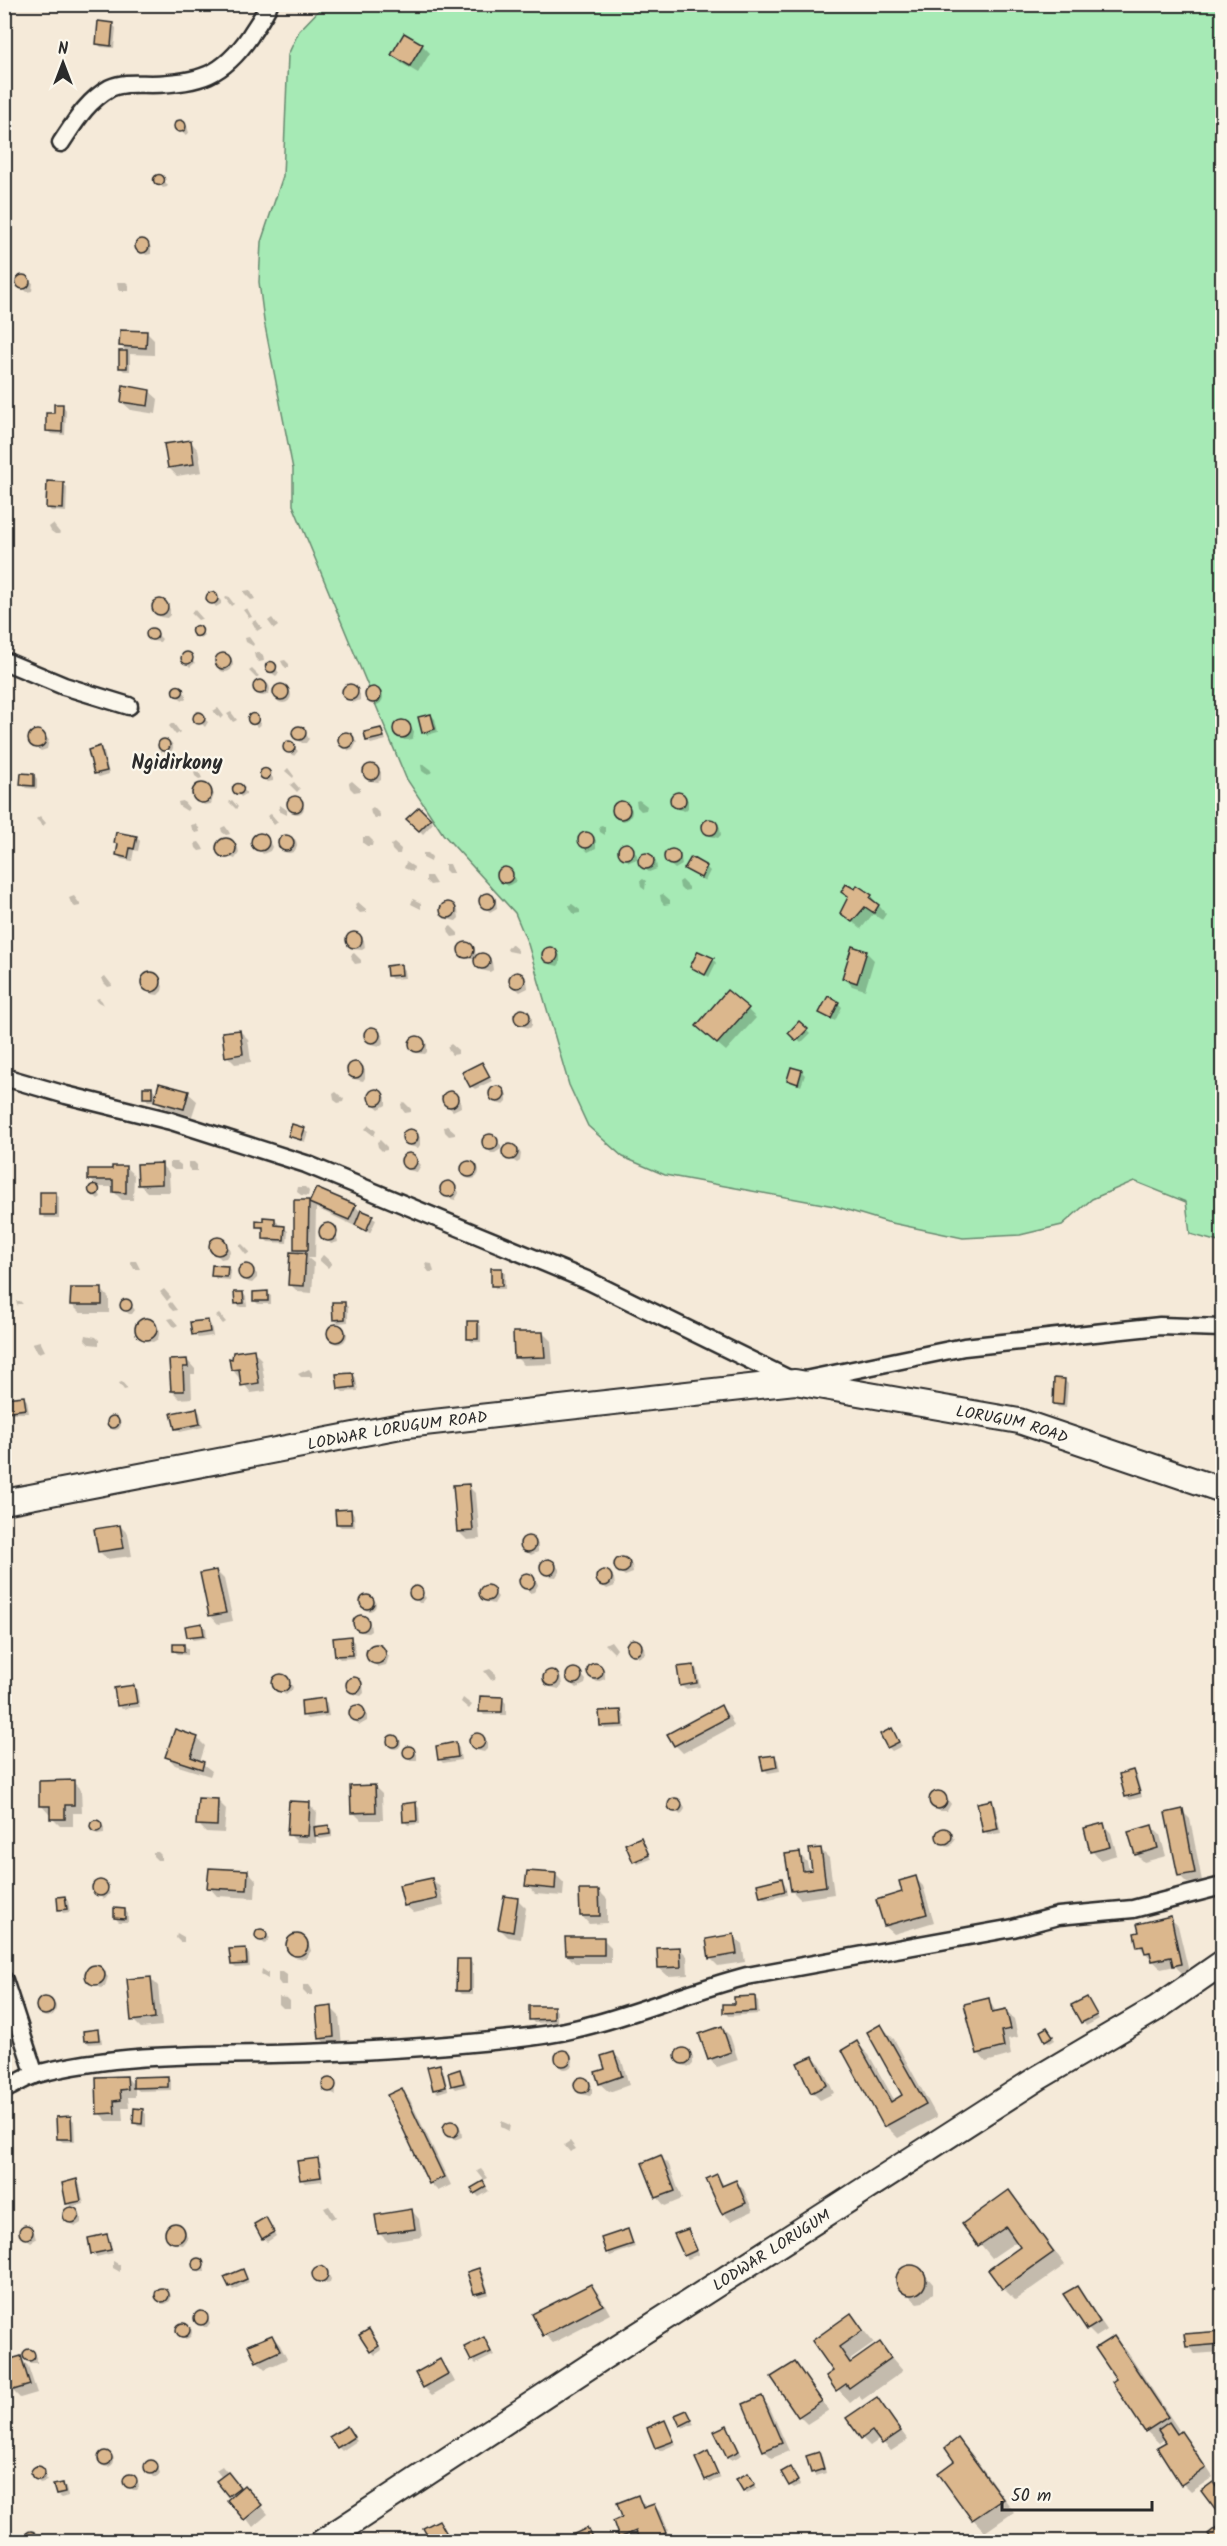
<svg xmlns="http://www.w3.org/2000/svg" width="1227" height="2546" font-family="Kalam,sans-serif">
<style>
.green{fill:#a6eab5;stroke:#688a70;stroke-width:1.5}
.shadow{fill:#0003}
.building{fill:#dbb78d;stroke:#2b2b2b;stroke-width:1.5}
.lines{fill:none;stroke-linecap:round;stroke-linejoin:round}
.street-casing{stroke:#2b2b2b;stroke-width:21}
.secondary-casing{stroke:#2b2b2b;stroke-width:28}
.street{stroke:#fbf7ec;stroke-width:16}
.secondary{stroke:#fbf7ec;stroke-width:24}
.labels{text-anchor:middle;stroke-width:4.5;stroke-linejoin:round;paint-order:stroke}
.street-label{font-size:16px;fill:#2b2b2b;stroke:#fbf7ec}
.quarter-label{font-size:20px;font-weight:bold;fill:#2b2b2b;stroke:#fbf7ec}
</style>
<rect width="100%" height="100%" fill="#f5ead9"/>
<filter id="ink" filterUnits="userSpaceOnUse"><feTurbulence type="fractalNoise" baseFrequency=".0167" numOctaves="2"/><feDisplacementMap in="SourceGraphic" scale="12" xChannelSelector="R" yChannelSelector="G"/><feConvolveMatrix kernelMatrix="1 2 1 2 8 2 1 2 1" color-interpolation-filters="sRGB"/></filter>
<g filter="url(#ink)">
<polygon class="green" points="324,5 1222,5 1222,1243 1190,1234 1186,1202 1134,1181 1092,1199 1062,1225 1020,1235 963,1238 887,1222 834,1206 665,1175 623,1157 588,1126 569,1085 528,944 515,913 443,834 406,778 293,505 293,469 264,321 259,282 261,242 283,176 288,55 299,31"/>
<g class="shadow">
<polygon points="112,24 116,28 114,48 101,47 97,43"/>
<polygon points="422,45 430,53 418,73 401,63 393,55"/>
<polygon points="180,122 187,126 189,133 185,135 176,127"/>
<polygon points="159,176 168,185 167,187 163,188 156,180"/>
<polygon points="143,241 151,247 151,254 146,255 137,245"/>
<polygon points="20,277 23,277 33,283 32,291 27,292 23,288 18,282"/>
<polygon points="117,282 126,282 129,285 129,291 121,291 118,288"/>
<polygon points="146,332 154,340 154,355 130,354 130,371 124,371 120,367 120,352 127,352 121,346"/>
<polygon points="149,391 158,399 156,414 131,410 122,402"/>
<polygon points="63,406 66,410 65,435 51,434 47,430"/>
<polygon points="190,441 198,450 202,472 177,476 169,468"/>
<polygon points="63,484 67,487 66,512 51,511 48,508"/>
<polygon points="53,524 60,533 59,534 55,534 51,531 49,527"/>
<polygon points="250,590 255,599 251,600 244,593 244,591"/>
<polygon points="213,593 221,601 221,604 216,607 208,597"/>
<polygon points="228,596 234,604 231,606 225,598"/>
<polygon points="156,602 163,602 170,609 170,615 167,618 160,617 156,613 154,605"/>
<polygon points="247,608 252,617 249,618 243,610"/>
<polygon points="194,609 202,618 201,619 198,620 191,613"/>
<polygon points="272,618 278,626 274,629 268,621"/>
<polygon points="256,620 262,628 257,631 252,622"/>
<polygon points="197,627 205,636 201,639 194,630"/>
<polygon points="153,630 162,639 160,642 152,641 149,637 149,631"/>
<polygon points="249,637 254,644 253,646 246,642 245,638"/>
<polygon points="259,652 263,655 264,661 259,662 255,658 254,653"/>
<polygon points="187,654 195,663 190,667 183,660"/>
<circle cx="225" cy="664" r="8"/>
<polygon points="285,660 289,664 289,668 286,668 283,665 281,661"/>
<polygon points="273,664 279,673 276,676 267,670 267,666"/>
<polygon points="252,669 259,676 256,678 249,671"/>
<circle cx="263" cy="689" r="7"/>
<polygon points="349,686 360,694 360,700 353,703 345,696 345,690"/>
<circle cx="283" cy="695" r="8"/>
<polygon points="177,687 186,694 186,698 183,700 176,696 174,690"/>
<circle cx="375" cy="697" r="8"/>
<polygon points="218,708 224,716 221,719 213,711"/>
<polygon points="231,712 237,720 233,722 227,714"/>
<polygon points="198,714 208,722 205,727 195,717"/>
<polygon points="431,715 435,719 438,732 427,735 423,732"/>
<polygon points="255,716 261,725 257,727 250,718"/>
<polygon points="402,721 414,731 413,738 409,740 404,740 395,730 396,725"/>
<polygon points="171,724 174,724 180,732 176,735 169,726"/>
<polygon points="295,728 301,728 305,732 309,739 306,743 302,743 294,737"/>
<polygon points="381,729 386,740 371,744 367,740"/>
<polygon points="38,731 49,740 47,749 41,751 30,742 30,737"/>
<polygon points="348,734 357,742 353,750 349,751 339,740 342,735"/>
<circle cx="167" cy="747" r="6"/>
<polygon points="290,743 298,751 294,756 287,752 285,746"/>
<polygon points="100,748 104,752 109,774 99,777 95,773"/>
<polygon points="424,764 432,770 431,773 426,774 422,771 421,765"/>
<polygon points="374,765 381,772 381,780 378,782 370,781 364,771 366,767"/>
<polygon points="288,768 294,776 293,778 285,771"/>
<polygon points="196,771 200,774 202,778 199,779 195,776 194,772"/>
<polygon points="267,771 273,778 273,781 268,782 264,779 262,773"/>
<polygon points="34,775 37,779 37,789 26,788 22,785"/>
<polygon points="352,781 360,788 360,791 354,792 350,788 349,783"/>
<polygon points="294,782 300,789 297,792 290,785"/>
<polygon points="238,785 246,792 246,794 241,797 234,788"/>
<polygon points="197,786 206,786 214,794 211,804 204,805 194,795"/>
<polygon points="4,790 12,794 11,801 4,798"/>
<polygon points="681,794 688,800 688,808 685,811 677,809 671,799 673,795"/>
<circle cx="297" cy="807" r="7"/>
<polygon points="232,800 238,807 236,809 229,802"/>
<polygon points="639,800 647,806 646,810 641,811 637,807 636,801"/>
<polygon points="183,801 189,808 187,811 179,806 178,802"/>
<circle cx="623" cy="812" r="9"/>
<polygon points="280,805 287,810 287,815 279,811"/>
<polygon points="373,807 380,814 380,817 375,818 371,814 370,809"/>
<polygon points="419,809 433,823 423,834 408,819"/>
<polygon points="271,814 278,822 274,825 267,816"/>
<polygon points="40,816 46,823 43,826 36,819"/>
<polygon points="713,821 720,827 721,835 718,838 710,836 704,827 706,822"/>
<polygon points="195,824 199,828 200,832 195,833 192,829 191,825"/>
<polygon points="602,825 605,827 605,835 600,832 599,826"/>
<polygon points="225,826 228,830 230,834 226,835 222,832 221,828"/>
<polygon points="261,834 269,841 272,847 270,851 263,854 253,842 254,838"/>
<polygon points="588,834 596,840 596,848 588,852 581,845 579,840 581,836"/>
<circle cx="289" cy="845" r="8"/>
<polygon points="136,837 140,841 138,851 134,850 132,861 121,859 118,855 119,847 115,843"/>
<polygon points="363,837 369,837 373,841 372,846 367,846 363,843"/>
<polygon points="226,840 238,847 239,853 235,859 221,853 219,846"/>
<polygon points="199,842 202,846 204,850 199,851 196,848 195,843"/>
<polygon points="394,843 401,849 400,854 396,854 392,850 391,845"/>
<polygon points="624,844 632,848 637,855 637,859 629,862 619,851"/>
<polygon points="674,851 681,857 682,865 675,869 667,862 665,857 667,852"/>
<polygon points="423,853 428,853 432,857 431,862 423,858"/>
<polygon points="649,855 656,861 657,869 649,872 641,866 639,860 641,856"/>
<polygon points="406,862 414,867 413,872 404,868"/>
<polygon points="445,864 450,864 454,873 448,873 445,870"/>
<polygon points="706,867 710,871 705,881 686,869"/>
<polygon points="507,868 516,879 515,882 508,886 500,880 498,874 500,870"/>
<polygon points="426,876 431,876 436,884 430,885 426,881"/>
<polygon points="643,879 646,881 645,890 641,887 640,881"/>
<polygon points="682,880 689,887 689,890 683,891 680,888 679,882"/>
<polygon points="843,892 871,896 886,914 882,920 873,914 861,929 842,913 849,898"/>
<polygon points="489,894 496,900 497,908 490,912 482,905 480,900 482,896"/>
<polygon points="663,894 670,900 670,904 664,905 661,901 660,895"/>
<polygon points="74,896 80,904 80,906 75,907 71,903 69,898"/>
<polygon points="413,899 421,903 421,909 411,904"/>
<polygon points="358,902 366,909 366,912 360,913 356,909 355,904"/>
<polygon points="451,904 458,910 459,918 456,921 447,919 441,910 444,905"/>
<polygon points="572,904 580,910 580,913 574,914 571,910 569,905"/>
<polygon points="451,926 458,933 458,936 452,937 449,933 448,928"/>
<polygon points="357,933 364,940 365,948 362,950 353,949 348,939 350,935"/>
<polygon points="464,943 475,950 476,957 485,955 488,957 492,962 493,970 490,972 481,970 475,959 465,959 459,949"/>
<polygon points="511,944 518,950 518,953 508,951 507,949"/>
<polygon points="552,948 560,955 560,963 558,966 549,964 543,954 545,950"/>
<polygon points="866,952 874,960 865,990 852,986 843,977"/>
<polygon points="354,953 361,960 361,963 355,964 352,960 351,955"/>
<polygon points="713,959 716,963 709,977 692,967"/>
<polygon points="400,966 404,970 405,978 392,979 389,976"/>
<polygon points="148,974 154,975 163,986 162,991 158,995 152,994 144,987 143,979"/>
<polygon points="520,974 527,980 528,988 520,992 512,985 510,980 512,976"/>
<polygon points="105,976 112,985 112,986 108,987 104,983 102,978"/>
<polygon points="99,998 102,1001 104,1005 98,1002 96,999"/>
<polygon points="838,1003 842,1007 835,1021 821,1013"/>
<polygon points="748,1010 756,1018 726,1051 706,1034"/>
<polygon points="525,1011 532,1017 532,1025 530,1028 521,1026 515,1016 517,1012"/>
<polygon points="799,1023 810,1034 801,1043 790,1033"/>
<polygon points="375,1029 382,1035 383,1043 380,1046 371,1044 365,1034 368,1030"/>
<polygon points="240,1031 248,1039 251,1062 235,1064 227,1056"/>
<polygon points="420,1038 427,1044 427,1052 425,1054 416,1053 410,1043 412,1039"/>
<polygon points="451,1044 458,1050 458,1054 452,1055 449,1051 447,1047"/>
<polygon points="358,1064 365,1070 365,1078 363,1081 354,1079 348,1070 350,1065"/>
<polygon points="482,1064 492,1081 475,1089 471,1086"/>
<polygon points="801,1071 805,1075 801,1086 789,1080"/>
<polygon points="495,1087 507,1094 507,1102 504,1105 496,1103 492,1099 490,1093"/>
<polygon points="152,1088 158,1094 188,1093 197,1101 192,1116 164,1108 156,1101 148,1101 145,1097"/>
<polygon points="379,1091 386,1097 386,1105 379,1109 371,1102 369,1097 371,1092"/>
<polygon points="336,1092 344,1099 343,1102 338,1103 334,1100 333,1094"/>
<polygon points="453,1093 460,1099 461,1107 453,1111 445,1104 443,1099 446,1094"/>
<polygon points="404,1102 411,1109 411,1112 405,1113 402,1109 401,1104"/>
<polygon points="369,1125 376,1131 374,1136 365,1129"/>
<polygon points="448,1126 455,1132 455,1135 449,1136 445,1132 444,1127"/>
<polygon points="304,1130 308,1133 305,1142 290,1135"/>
<polygon points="413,1131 420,1137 420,1145 418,1148 409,1146 403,1137 405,1132"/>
<polygon points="489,1135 501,1145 501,1149 495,1153 491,1153 483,1143 485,1137"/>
<polygon points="380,1140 387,1147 387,1150 382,1151 378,1147 377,1142"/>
<polygon points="508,1145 514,1146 519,1150 521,1154 520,1161 517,1163 504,1155 504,1150"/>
<polygon points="412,1155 421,1165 417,1172 408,1170 403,1160 405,1156"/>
<polygon points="170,1162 177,1162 181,1165 181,1170 174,1170 170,1167"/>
<polygon points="188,1162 194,1162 197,1165 197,1171 191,1171 188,1167"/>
<circle cx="471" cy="1171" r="8"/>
<polygon points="161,1165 169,1173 170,1192 147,1192 139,1184"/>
<polygon points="125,1167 134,1175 133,1200 122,1200 114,1192 114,1187 98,1187 90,1179"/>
<polygon points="446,1183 458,1190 459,1193 455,1200 447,1198 443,1194 441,1190"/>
<polygon points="298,1187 305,1187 309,1191 308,1196 301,1195 297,1192"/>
<polygon points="97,1188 101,1197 98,1199 92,1194 91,1189"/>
<polygon points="316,1190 355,1206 362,1213 376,1220 370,1233 316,1208 315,1258 308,1258 314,1263 312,1293 298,1292 290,1284 300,1254 295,1249 308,1201 310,1204"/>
<polygon points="55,1194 59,1197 59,1218 45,1218 41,1214"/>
<polygon points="275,1219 278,1223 278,1227 284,1228 288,1231 287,1243 268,1242 264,1238 264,1230 257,1226"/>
<polygon points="326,1225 335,1229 338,1242 331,1244 321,1234 321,1230"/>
<polygon points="218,1239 229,1247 230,1252 226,1258 221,1259 211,1249 213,1240"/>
<polygon points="242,1244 250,1252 246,1255 239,1246"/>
<polygon points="323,1255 332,1263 328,1268 319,1260"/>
<polygon points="6,1260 10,1260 13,1267 10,1267"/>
<polygon points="130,1261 136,1261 140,1269 134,1269"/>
<polygon points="425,1263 432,1264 434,1272 429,1272 426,1268"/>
<polygon points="247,1265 257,1274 257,1278 252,1283 248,1282 240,1275 240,1269"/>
<polygon points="228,1267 231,1271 230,1280 216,1279 213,1275"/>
<polygon points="501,1269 505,1273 505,1289 496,1289 493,1285"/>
<polygon points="101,1289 109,1298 109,1313 80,1313 72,1305"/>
<polygon points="164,1289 171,1297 167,1301 160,1292"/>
<polygon points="243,1293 246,1297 247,1307 240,1307 236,1303"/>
<polygon points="267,1293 271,1296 271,1304 258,1304 255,1301"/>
<polygon points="127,1300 135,1310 132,1314 129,1314 121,1307 123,1301"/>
<polygon points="16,1301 20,1301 23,1304 18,1304 18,1306"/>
<polygon points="171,1302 177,1310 173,1311 169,1307 168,1304"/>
<polygon points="344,1303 348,1307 348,1322 338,1323 334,1319"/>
<polygon points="219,1314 226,1322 223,1324 216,1316"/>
<polygon points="172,1318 178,1325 174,1327 168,1319"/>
<polygon points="145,1320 151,1321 160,1330 158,1339 153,1342 147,1341 138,1333 138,1325"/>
<polygon points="207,1321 211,1325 213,1336 198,1338 194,1334"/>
<polygon points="477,1322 481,1326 481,1342 472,1342 468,1338"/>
<circle cx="338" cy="1335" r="9"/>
<polygon points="543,1333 551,1341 553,1364 524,1365 516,1357"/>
<polygon points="86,1335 96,1337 99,1340 99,1345 89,1344 85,1340"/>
<polygon points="40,1341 45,1351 38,1353 32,1343"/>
<polygon points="253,1351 261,1359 266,1391 251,1393 232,1369 233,1360"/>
<polygon points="187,1360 195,1369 195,1374 191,1374 192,1398 180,1399 172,1391 171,1361"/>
<polygon points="309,1369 312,1373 312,1377 301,1377 298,1374"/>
<polygon points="353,1374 356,1378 358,1391 343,1392 339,1389"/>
<polygon points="1064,1380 1068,1384 1066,1408 1058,1407 1054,1403"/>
<polygon points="122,1382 128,1389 124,1390 119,1383"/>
<polygon points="24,1397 27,1401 29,1413 4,1413 4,1399"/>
<polygon points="196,1409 200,1413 203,1427 180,1432 176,1428"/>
<circle cx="115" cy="1424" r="6"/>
<polygon points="468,1486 476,1494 480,1539 467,1540 459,1532"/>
<polygon points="350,1510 354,1514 355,1527 341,1527 337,1524"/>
<polygon points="120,1526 128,1534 132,1556 107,1559 99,1551"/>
<polygon points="531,1538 538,1544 538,1552 531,1555 523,1549 521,1544 523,1539"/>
<polygon points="625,1559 632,1565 633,1573 625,1576 617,1570 615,1564 618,1560"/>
<polygon points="551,1560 560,1570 556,1577 547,1576 541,1566 543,1562"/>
<polygon points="216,1571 224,1579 233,1621 218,1624 210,1615"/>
<polygon points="607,1572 614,1578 615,1586 607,1589 599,1583 597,1578 600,1573"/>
<polygon points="525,1575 537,1582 538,1585 534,1592 530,1593 520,1582"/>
<polygon points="489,1587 498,1597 494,1604 486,1602 480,1593 482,1589"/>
<polygon points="414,1588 417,1588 426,1598 422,1603 419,1603 411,1593"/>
<circle cx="369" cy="1604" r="7"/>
<polygon points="363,1616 370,1623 371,1631 368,1633 360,1632 354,1622 356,1618"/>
<polygon points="202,1625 206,1628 207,1638 193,1640 189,1637"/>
<polygon points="350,1638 354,1642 355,1658 340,1659 336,1656"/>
<polygon points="633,1640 644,1647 645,1654 638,1658 628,1647"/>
<polygon points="611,1641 617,1649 614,1653 605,1644"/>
<polygon points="184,1645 188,1649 188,1655 178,1654 174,1651"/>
<polygon points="378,1646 389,1656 386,1665 378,1667 370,1660 368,1652 370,1648"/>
<polygon points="597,1665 605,1671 605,1679 597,1682 589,1676 588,1671 590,1666"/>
<polygon points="694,1666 697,1670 700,1687 685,1689 681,1685"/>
<polygon points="490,1669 496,1674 495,1679 491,1680 484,1671"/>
<polygon points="577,1670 586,1680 585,1684 577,1688 569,1681 568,1674 570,1672"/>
<polygon points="554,1672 561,1678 562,1686 559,1689 550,1687 544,1678 546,1673"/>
<polygon points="280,1676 284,1676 293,1687 292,1690 286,1695 275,1688 274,1680"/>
<polygon points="356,1679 363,1685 364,1693 361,1696 353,1694 347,1685 349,1680"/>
<polygon points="133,1686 137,1690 140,1707 122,1709 119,1706"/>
<polygon points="463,1698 472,1705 469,1709 461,1702"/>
<polygon points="502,1699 506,1703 506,1715 484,1715 481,1711"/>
<polygon points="324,1700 327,1703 329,1716 307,1719 304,1715"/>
<polygon points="360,1707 367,1713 367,1721 360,1725 352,1719 350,1713 352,1708"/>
<polygon points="721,1707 729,1715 734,1726 683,1753 675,1745"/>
<polygon points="621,1712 624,1715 625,1728 605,1729 602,1725"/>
<polygon points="891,1729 902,1746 892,1751 888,1747"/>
<polygon points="480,1735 487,1741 487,1749 484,1752 476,1750 470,1741 472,1737"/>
<circle cx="395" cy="1743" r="6"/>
<polygon points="197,1738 205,1746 200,1762 212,1771 210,1776 175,1765 167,1756"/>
<polygon points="455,1744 459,1748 461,1760 443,1763 440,1760 437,1747"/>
<polygon points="410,1748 417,1754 417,1760 410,1760 406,1756 406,1749"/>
<polygon points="774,1756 778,1760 780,1771 768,1773 764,1769"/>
<polygon points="1133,1772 1137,1776 1142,1797 1130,1800 1127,1797"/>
<polygon points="73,1782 81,1790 82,1813 73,1813 73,1826 60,1826 52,1818 52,1814 49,1814 41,1805"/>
<polygon points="374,1786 382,1794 383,1820 361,1820 353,1812"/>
<polygon points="934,1793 942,1793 946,1797 951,1804 947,1811 939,1811 932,1804 932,1796"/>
<polygon points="673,1799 684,1806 685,1809 681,1815 670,1808"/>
<polygon points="218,1801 226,1809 224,1833 206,1832 198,1824"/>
<polygon points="991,1802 995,1805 1001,1833 988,1835 985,1831"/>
<polygon points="309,1804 317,1812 316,1828 328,1826 332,1830 332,1837 320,1839 316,1835 316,1843 297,1842 289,1834"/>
<polygon points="415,1804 419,1808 420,1824 408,1825 405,1822"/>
<polygon points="1182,1811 1190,1819 1202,1881 1187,1883 1179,1875"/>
<polygon points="97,1822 104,1827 104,1833 97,1834 92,1827 93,1823"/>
<polygon points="1103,1825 1111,1833 1117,1855 1100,1860 1092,1851"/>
<polygon points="1152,1827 1160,1835 1166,1856 1144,1862 1136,1854"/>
<polygon points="941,1830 949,1832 953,1836 955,1839 951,1846 948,1847 938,1837"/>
<polygon points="640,1839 651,1859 638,1864 634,1861"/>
<polygon points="820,1849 829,1858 834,1894 800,1899 792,1891 799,1854 807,1862 809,1872 814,1871"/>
<polygon points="153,1852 158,1852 161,1855 161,1860 157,1860 153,1856"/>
<polygon points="248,1871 256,1880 255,1898 217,1896 209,1887"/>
<polygon points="556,1875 564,1883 563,1896 535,1894 527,1885"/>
<polygon points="915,1878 923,1886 934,1922 894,1934 885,1926 878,1901 904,1893"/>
<polygon points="432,1879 440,1887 444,1906 414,1913 405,1905"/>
<polygon points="781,1880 785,1884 787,1895 765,1900 761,1896"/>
<polygon points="102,1882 110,1893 105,1899 102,1898 93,1887 95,1884"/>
<polygon points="599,1891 607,1899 607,1923 589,1924 581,1915"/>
<polygon points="64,1897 68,1901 70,1912 63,1913 60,1909"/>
<polygon points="518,1900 526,1908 521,1939 508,1937 500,1929"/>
<polygon points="125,1910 128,1914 128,1922 119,1922 115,1918"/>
<polygon points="1170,1918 1178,1926 1189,1972 1182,1973 1175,1966 1161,1969 1139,1946"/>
<polygon points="261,1930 270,1938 265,1944 258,1939 257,1933"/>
<polygon points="177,1933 184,1937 184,1942 180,1942 176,1938"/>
<polygon points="298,1935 308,1941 311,1951 305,1959 294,1957 287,1949 289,1938"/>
<polygon points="733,1936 742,1944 745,1962 718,1966 710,1958"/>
<polygon points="603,1939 611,1947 611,1963 575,1963 567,1955"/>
<polygon points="679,1948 687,1956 688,1975 668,1976 659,1968"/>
<polygon points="245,1950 249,1953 250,1967 236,1968 232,1965"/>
<polygon points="469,1961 473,1964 473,1994 462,1994 458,1990"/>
<polygon points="98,1967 108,1977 105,1986 101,1988 89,1981 87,1972 89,1969"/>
<polygon points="262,1969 268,1973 268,1979 261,1975"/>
<polygon points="278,1972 283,1972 287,1975 287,1985 281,1985 278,1981"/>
<polygon points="150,1978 158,1986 162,2026 141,2028 133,2020"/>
<polygon points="303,1985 309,1985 312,1989 312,1995 307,1995 303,1991"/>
<polygon points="279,1997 287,1998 290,2001 290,2008 283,2008 279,2004"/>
<polygon points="754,1997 758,2001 759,2014 728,2016 725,2012"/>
<polygon points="1087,1999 1099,2019 1086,2026 1073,2006"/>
<circle cx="47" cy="2008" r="9"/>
<polygon points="988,2000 997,2013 1005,2011 1014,2019 1018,2037 1008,2039 1011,2055 986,2062 978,2053"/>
<polygon points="331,2008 339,2016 342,2045 329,2046 320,2038"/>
<polygon points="554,2008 557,2011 557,2022 534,2023 531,2019"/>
<polygon points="4,2011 8,2016 8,2021 4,2024"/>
<polygon points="881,2026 894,2039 937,2117 898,2138 886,2126 857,2043 869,2055 895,2101 904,2096"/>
<polygon points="722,2028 730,2036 738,2060 717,2067 709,2059"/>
<polygon points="98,2031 101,2035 102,2043 89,2044 86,2041"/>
<polygon points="1050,2032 1055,2040 1050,2043 1046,2040"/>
<polygon points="686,2050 693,2056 693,2064 690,2067 682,2065 676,2055 678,2051"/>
<circle cx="565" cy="2061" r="8"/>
<polygon points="613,2053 622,2061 629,2085 609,2092 600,2084 597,2073 607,2070"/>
<polygon points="813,2057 821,2065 834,2093 820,2100 812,2092"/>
<polygon points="439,2066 443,2069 448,2090 438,2093 434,2089"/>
<polygon points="460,2071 464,2075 467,2086 456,2089 453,2086 450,2074"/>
<polygon points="126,2077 135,2086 168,2078 171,2081 171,2090 139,2091 135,2087 135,2097 128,2097 129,2108 122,2108 123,2121 107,2121 99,2113"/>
<polygon points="585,2079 592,2085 592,2093 590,2096 581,2094 575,2084 577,2080"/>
<polygon points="327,2080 335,2083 336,2095 325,2089 324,2085"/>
<polygon points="401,2090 409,2098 451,2185 438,2191 430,2183"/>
<polygon points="143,2110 146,2114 146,2127 138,2126 135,2122"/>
<polygon points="70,2118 74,2121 75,2142 63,2142 59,2139"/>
<polygon points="501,2121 510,2125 509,2131 501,2127"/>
<polygon points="454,2122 461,2129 462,2137 454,2140 446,2134 444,2128 447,2124"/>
<polygon points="570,2141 576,2149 570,2152 564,2145"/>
<polygon points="661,2157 669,2165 682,2199 665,2206 657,2197"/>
<polygon points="318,2160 321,2164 323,2181 305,2183 301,2179"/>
<polygon points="481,2169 488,2178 484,2180 477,2171"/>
<polygon points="716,2176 725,2186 736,2182 744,2190 753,2211 731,2221 723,2213"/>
<polygon points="77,2181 80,2185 84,2204 71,2207 68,2203"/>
<polygon points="482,2183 489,2191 479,2197 475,2193"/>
<polygon points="1009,2192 1021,2205 1065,2265 1015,2300 1003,2288 1022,2248 1017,2241 992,2258 964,2224"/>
<polygon points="329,2206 336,2217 331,2219 324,2208"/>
<polygon points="70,2208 81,2216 81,2223 76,2226 69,2223 64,2215 64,2212"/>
<polygon points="411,2210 419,2219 422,2237 388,2242 380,2234"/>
<polygon points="266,2219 276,2236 267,2242 263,2238"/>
<polygon points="176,2225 185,2231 188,2239 183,2245 174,2244 167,2231 168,2228"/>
<polygon points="27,2227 34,2232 36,2239 31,2242 20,2234 20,2231"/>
<polygon points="627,2231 635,2247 610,2256 607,2252"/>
<polygon points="687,2231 699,2254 688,2259 685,2255"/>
<polygon points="107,2235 110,2239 113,2253 96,2257 93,2254"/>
<polygon points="198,2260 204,2264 205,2272 200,2272 196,2268 194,2263"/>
<polygon points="113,2261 120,2265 120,2272 113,2268"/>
<polygon points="909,2266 921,2270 933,2284 933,2293 923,2302 917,2303 898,2285 899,2273"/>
<polygon points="319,2268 327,2272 331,2279 330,2282 322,2284 318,2281 314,2273"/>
<polygon points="479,2270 483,2274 489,2294 479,2297 476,2293"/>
<polygon points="242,2271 249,2282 233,2290 230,2286"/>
<polygon points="591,2286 599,2294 610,2314 553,2343 545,2335"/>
<polygon points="1076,2287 1084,2296 1107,2330 1096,2337 1088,2329"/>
<circle cx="164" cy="2297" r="7"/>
<polygon points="201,2312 208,2318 210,2323 207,2327 204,2327 196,2318"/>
<polygon points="851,2315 874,2343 850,2360 852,2363 880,2344 903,2371 862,2400 859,2396 850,2403 828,2377 835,2371 814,2341"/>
<circle cx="185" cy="2332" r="7"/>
<polygon points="1222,2332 1222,2352 1195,2354 1187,2346 1186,2335"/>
<polygon points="372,2334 382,2350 375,2355 371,2351"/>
<polygon points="272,2336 280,2345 287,2359 265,2369 257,2361"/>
<polygon points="1113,2338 1126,2350 1179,2430 1177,2431 1179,2434 1181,2433 1189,2441 1213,2477 1191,2492 1183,2484 1168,2442 1165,2439 1159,2443 1146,2431 1118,2380"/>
<polygon points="484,2339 494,2355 476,2364 472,2360"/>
<polygon points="30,2351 37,2357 37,2363 30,2363 25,2357 26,2352"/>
<polygon points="20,2358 28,2366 37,2393 20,2398 12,2390"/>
<polygon points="439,2361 448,2369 455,2382 432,2395 424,2387"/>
<polygon points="794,2363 829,2410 807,2424 799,2416"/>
<polygon points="761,2398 769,2406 789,2451 772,2458 764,2450"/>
<polygon points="877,2399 908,2440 891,2451 880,2439 870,2446 862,2438"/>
<polygon points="686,2411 694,2424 684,2428 681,2425"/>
<polygon points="665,2422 676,2444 660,2451 656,2447"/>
<polygon points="727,2427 742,2455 732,2460 728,2456"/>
<polygon points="347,2428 357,2441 342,2451 338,2447"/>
<polygon points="958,2440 971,2453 1014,2512 985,2532 973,2519 957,2461"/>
<polygon points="707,2453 721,2478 710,2482 706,2479"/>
<circle cx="107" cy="2460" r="7"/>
<polygon points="819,2454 822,2457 826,2473 816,2476 812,2472"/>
<polygon points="151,2462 158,2467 160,2473 157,2477 154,2477 146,2467"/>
<polygon points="222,2466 241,2489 252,2495 268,2514 253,2527 229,2495 222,2478 216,2470"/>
<polygon points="36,2468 45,2473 47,2481 40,2483 32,2475"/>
<polygon points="793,2473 800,2485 794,2488 790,2485"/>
<polygon points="748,2475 757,2488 747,2493 744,2490"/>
<polygon points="126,2476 133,2477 137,2481 139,2486 136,2490 133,2490 124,2481"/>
<polygon points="63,2484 66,2488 68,2496 61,2498 57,2495"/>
<polygon points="638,2497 647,2508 653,2505 661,2513 668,2530 644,2540 625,2542 620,2537 624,2517"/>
<polygon points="33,2533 40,2541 40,2542 29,2542 26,2537"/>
<polygon points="669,2533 673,2541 649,2542"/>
</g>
<g class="building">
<polygon points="98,21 113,23 111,46 96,44"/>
<polygon points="404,33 423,44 410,66 391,55"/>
<circle cx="180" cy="126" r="6"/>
<circle cx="159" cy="180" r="5.5"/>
<circle cx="142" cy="246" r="7"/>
<circle cx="23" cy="282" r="7"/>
<polygon points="120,330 147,331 146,348 119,346"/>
<rect x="119" y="351" width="8" height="17"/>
<polygon points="123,385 150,390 148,406 121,402"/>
<polygon points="54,404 63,404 62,432 46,431 46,413 54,413"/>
<polygon points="191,440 194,464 168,468 164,444"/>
<polygon points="47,481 64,482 63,509 46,508"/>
<circle cx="212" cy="598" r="6"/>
<circle cx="160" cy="607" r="8"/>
<circle cx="197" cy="631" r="5.5"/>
<circle cx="152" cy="634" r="6"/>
<circle cx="187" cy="658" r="6"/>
<circle cx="223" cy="661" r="8"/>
<circle cx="271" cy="667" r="5.5"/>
<circle cx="260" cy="687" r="7"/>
<circle cx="281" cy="692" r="8"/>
<circle cx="350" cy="692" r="8"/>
<circle cx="178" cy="691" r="5.5"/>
<circle cx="373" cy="695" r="8"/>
<circle cx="199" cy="718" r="6"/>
<circle cx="253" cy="719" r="5.5"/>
<polygon points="431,714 435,729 422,733 418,717"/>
<circle cx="402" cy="729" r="9"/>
<circle cx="299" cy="733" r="7"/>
<polygon points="381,728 384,737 366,741 364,732"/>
<circle cx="37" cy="739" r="9"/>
<circle cx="346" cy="740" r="8"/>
<circle cx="164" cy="745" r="6"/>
<circle cx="289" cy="747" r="6"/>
<polygon points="100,746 107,771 94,774 88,750"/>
<circle cx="371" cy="772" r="8"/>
<circle cx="265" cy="774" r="5.5"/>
<polygon points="21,773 34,774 34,786 20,785"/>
<circle cx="238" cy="789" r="5.5"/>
<circle cx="202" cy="793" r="10"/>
<circle cx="678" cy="800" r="8"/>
<circle cx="295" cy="804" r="8"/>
<circle cx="621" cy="810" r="9"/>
<polygon points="419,807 431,819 419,831 406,819"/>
<circle cx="710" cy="827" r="8"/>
<circle cx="586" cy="840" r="8"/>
<polygon points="116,832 137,836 134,849 130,848 128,858 116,855 118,844 114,843"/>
<circle cx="260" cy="842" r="9"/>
<circle cx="286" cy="843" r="8"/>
<circle cx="226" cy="848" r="10"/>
<circle cx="626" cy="851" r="8"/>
<circle cx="672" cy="857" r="8"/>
<circle cx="646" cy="861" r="8"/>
<polygon points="691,857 707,866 701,878 684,869"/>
<circle cx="505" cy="875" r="8"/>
<polygon points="846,884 855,889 857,885 872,895 870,898 879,905 874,913 865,907 852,922 840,913 848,897 841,892"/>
<circle cx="487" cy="901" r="8"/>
<circle cx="448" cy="910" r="8"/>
<circle cx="354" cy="940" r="8"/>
<circle cx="466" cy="950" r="8"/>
<polygon points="852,946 867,951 857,983 842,978"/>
<circle cx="550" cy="955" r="8"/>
<polygon points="698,951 714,958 705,975 690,967"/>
<circle cx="482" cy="961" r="8"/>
<polygon points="401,964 402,975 387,976 386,966"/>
<circle cx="517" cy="980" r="8"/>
<circle cx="151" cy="982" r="10"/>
<polygon points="727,990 749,1008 717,1044 696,1026"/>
<polygon points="828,996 839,1002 831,1019 819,1013"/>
<circle cx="522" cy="1017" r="8"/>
<polygon points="799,1021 808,1029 796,1041 788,1033"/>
<circle cx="372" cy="1035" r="8"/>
<polygon points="240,1030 243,1054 225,1057 222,1032"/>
<circle cx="417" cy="1044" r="8"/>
<circle cx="355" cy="1070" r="8"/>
<polygon points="482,1062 490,1077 470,1087 462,1072"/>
<polygon points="791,1067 802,1070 798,1084 787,1080"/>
<polygon points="159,1083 189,1091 184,1109 154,1101"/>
<circle cx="497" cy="1094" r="8"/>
<rect x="143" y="1087" width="9" height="11"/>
<circle cx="376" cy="1097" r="8"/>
<circle cx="450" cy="1099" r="8"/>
<polygon points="292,1124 305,1128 301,1140 288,1136"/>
<circle cx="410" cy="1137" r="8"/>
<circle cx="490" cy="1142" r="8"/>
<circle cx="510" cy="1152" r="8"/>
<circle cx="409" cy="1161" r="8"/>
<circle cx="469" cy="1169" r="8"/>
<polygon points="162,1163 162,1184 138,1185 137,1164"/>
<polygon points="112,1166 126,1166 126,1193 113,1192 113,1180 88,1180 88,1169 112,1169"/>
<circle cx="448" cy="1189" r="8"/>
<circle cx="94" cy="1190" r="5.5"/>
<polygon points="316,1188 356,1205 349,1220 309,1203"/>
<rect x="40" y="1192" width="16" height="23"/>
<polygon points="294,1200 309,1200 308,1250 294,1250"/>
<polygon points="361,1210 373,1215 366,1231 355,1225"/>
<polygon points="263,1217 275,1218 275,1225 285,1226 284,1240 263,1239 263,1227 256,1227 256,1220 263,1221"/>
<circle cx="328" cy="1232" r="9"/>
<circle cx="218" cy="1246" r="9"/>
<polygon points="290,1252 306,1253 304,1286 288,1285"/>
<circle cx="246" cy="1272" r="8"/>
<polygon points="212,1265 228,1266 227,1277 211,1276"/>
<rect x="491" y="1268" width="11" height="18"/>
<polygon points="71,1288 102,1288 102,1305 70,1305"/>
<polygon points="268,1291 268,1301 253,1301 253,1292"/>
<polygon points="234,1292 243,1292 244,1303 235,1304"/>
<circle cx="126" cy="1305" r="6"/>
<polygon points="332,1302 345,1302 345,1319 333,1320"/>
<circle cx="146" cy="1329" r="11"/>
<polygon points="208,1320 210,1332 192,1335 190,1322"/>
<rect x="467" y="1321" width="11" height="18"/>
<circle cx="336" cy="1333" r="9"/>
<polygon points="513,1332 543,1332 545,1357 514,1358"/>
<polygon points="254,1349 259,1383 241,1386 239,1369 231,1370 229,1358 232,1359 233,1352"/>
<polygon points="187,1359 188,1367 183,1367 184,1391 171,1391 169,1360"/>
<polygon points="353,1373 355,1387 338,1389 336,1374"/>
<polygon points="1054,1378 1065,1379 1063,1405 1053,1404"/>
<polygon points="24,1396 26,1409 4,1412 4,1398"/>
<polygon points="197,1408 200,1424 175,1429 171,1413"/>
<circle cx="113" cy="1422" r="6"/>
<polygon points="469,1484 473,1531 457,1532 453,1485"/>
<polygon points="351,1509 352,1524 336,1524 335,1510"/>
<polygon points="120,1525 124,1548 98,1552 94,1529"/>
<circle cx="528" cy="1544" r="8"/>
<circle cx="622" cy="1565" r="8"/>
<circle cx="548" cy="1567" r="8"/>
<circle cx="604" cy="1578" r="8"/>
<polygon points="216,1570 226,1613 209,1616 200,1573"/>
<circle cx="527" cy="1581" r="8"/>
<circle cx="487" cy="1593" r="8"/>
<circle cx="416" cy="1593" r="7"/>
<circle cx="367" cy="1602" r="7"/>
<circle cx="361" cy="1623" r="8"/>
<polygon points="202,1623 204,1635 187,1637 185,1626"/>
<polygon points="351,1636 352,1655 335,1656 333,1638"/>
<circle cx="634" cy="1647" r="8"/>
<polygon points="173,1644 184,1644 184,1652 173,1651"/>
<circle cx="376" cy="1654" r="10"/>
<circle cx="595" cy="1671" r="8"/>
<polygon points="694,1665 697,1683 680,1686 677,1667"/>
<circle cx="574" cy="1676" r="8"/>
<circle cx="551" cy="1678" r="8"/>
<circle cx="281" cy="1683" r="9"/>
<circle cx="354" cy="1685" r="8"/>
<polygon points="134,1685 137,1703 117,1706 114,1688"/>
<polygon points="480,1696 503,1697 502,1712 479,1712"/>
<polygon points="324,1698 326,1713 302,1716 301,1701"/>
<circle cx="357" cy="1713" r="8"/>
<polygon points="721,1705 727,1718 674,1746 667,1734"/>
<polygon points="621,1710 622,1725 600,1726 599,1711"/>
<polygon points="892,1728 899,1742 887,1748 880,1734"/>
<polygon points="175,1729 198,1737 191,1757 204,1762 202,1769 165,1757"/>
<circle cx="477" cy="1741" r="8"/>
<circle cx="393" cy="1741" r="6"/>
<polygon points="456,1742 458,1757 438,1760 436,1746"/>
<circle cx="409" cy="1752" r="6"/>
<polygon points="775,1755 777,1767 763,1770 760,1757"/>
<polygon points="1133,1770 1140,1793 1125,1797 1119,1774"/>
<polygon points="74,1780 74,1805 65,1805 65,1819 50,1819 50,1806 39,1806 39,1781"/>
<polygon points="375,1785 376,1812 351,1813 350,1786"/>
<circle cx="938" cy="1800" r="9"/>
<circle cx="675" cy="1805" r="7"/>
<polygon points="198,1798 218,1799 217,1826 196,1825"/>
<polygon points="992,1800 998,1829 983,1832 977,1803"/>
<polygon points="289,1801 310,1802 308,1836 287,1835"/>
<polygon points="416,1802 417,1821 403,1822 402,1804"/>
<polygon points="1183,1809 1195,1873 1178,1876 1165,1813"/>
<circle cx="96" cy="1826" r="6"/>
<polygon points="1104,1823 1110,1847 1090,1852 1084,1828"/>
<polygon points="329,1825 330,1834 315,1836 314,1827"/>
<polygon points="1152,1825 1158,1848 1135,1855 1128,1832"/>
<circle cx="944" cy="1836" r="8"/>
<polygon points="641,1837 649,1855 633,1862 625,1844"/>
<polygon points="821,1848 826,1886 791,1891 785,1854 800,1852 803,1871 812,1870 809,1849"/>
<polygon points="209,1868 248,1870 247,1890 207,1888"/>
<polygon points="527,1871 556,1873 555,1889 525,1886"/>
<polygon points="916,1876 927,1914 884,1926 876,1900 902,1892 899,1881"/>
<polygon points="432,1878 437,1899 404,1906 399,1885"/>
<polygon points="782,1878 785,1891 760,1897 757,1884"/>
<circle cx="100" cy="1888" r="8"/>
<polygon points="579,1890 599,1890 600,1916 580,1916"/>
<polygon points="65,1896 67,1909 58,1910 57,1897"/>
<polygon points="504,1896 518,1898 513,1932 498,1929"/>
<polygon points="114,1908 125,1909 125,1919 114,1918"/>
<polygon points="1171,1916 1181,1964 1173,1966 1171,1957 1152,1961 1150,1952 1145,1953 1143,1946 1137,1947 1134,1933 1139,1932 1137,1924"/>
<circle cx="261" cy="1935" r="6"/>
<circle cx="297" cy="1945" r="11"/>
<polygon points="734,1934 737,1954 709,1959 706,1939"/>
<polygon points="565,1937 604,1937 604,1955 566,1955"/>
<polygon points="680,1947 681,1967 658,1968 657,1948"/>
<polygon points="246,1948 247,1964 231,1965 229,1949"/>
<polygon points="457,1959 470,1959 470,1991 456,1991"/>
<circle cx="95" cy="1975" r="10"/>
<polygon points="151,1977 155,2018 131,2021 127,1979"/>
<polygon points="755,1996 756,2011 723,2013 723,2004 734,2004 734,1997"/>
<circle cx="45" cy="2006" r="9"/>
<polygon points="1087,1997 1097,2015 1081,2023 1071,2005"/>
<polygon points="989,1998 992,2012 1006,2009 1011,2029 1001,2031 1004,2047 977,2054 964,2004"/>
<polygon points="332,2006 334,2037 319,2039 316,2008"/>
<polygon points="529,2006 554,2006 554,2019 529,2020"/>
<polygon points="881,2024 926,2104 884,2127 842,2050 857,2041 891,2102 902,2095 867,2032"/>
<polygon points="722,2026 731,2052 708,2060 699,2034"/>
<polygon points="1047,2027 1053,2036 1045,2041 1040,2031"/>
<polygon points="98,2029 99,2040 84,2041 83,2031"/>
<circle cx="683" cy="2056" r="8"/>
<circle cx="563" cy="2058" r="8"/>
<polygon points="614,2052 622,2076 599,2084 595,2072 605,2069 601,2056"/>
<polygon points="813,2056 827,2085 811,2093 797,2063"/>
<polygon points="440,2064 446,2087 433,2090 427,2067"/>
<polygon points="460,2069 464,2083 451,2086 448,2073"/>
<polygon points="127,2076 128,2089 120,2090 121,2100 114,2101 115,2113 97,2114 96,2077"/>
<polygon points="168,2076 168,2087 133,2088 133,2077"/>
<circle cx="582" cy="2085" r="8"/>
<circle cx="329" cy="2085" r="7"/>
<polygon points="402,2088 444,2177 429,2184 387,2095"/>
<polygon points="134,2108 143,2109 142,2124 133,2123"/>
<polygon points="71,2116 72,2139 57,2139 56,2117"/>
<circle cx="451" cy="2129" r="8"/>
<polygon points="661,2155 675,2191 656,2198 642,2163"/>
<polygon points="318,2158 321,2177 300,2180 297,2161"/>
<polygon points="717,2174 722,2186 736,2180 746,2203 722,2214 706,2179"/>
<polygon points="77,2179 81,2201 66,2204 62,2183"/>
<polygon points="483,2181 486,2187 474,2194 471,2188"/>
<polygon points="1009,2190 1054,2252 1002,2289 988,2270 1020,2247 1006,2227 978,2246 962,2224"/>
<circle cx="71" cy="2215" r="8"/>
<polygon points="412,2209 415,2229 378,2234 375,2215"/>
<polygon points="266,2217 274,2232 262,2239 254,2224"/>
<circle cx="175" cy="2233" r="10"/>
<circle cx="26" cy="2232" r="7"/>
<polygon points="628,2229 633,2244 606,2253 601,2238"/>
<polygon points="688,2229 697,2250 684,2256 674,2234"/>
<polygon points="107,2234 111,2250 91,2254 88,2238"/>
<circle cx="198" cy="2264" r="6"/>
<circle cx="911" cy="2280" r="15"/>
<circle cx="320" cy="2274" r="8"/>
<polygon points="479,2268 487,2291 474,2294 467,2272"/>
<polygon points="243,2269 247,2279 229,2287 224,2277"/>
<polygon points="591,2284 603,2305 543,2336 532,2314"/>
<polygon points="1077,2286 1100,2322 1087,2330 1063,2294"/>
<circle cx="162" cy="2295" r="7"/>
<circle cx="201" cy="2318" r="7"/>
<polygon points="851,2313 863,2330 839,2347 850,2363 880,2342 891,2358 849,2388 846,2384 836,2391 826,2376 833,2371 812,2341"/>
<circle cx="183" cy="2330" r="7"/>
<polygon points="369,2329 379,2346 370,2352 359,2335"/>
<polygon points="1222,2331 1222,2344 1186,2347 1184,2334"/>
<polygon points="272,2335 280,2351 256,2362 248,2345"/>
<polygon points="1114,2336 1168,2417 1145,2432 1112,2382 1116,2379 1095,2348"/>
<polygon points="484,2337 491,2352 471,2361 464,2347"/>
<circle cx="29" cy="2355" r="6"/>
<polygon points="21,2356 30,2385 10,2391 4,2372 4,2361"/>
<polygon points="440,2359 448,2374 423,2388 415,2373"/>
<polygon points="795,2362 822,2401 798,2417 771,2377"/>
<polygon points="762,2396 782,2443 763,2451 743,2404"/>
<polygon points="877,2397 901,2431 882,2444 872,2431 861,2439 846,2418"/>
<polygon points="687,2410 692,2420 680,2426 675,2415"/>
<polygon points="665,2420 674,2441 655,2448 647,2428"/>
<polygon points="1169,2422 1177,2434 1181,2431 1206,2468 1181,2485 1157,2447 1166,2442 1158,2430"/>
<polygon points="727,2425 739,2451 727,2457 714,2431"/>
<polygon points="347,2426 354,2437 337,2448 329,2437"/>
<polygon points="958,2438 1003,2499 972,2520 938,2473 954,2461 945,2448"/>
<polygon points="708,2451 718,2474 705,2480 695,2458"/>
<circle cx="105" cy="2458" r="7"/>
<polygon points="819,2452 824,2469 811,2473 806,2456"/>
<circle cx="151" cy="2467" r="7"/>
<circle cx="38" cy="2473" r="7"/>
<polygon points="790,2467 798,2481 789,2486 781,2472"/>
<polygon points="228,2472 240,2487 228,2496 216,2481"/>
<polygon points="748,2473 755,2484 743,2491 736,2479"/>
<circle cx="130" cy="2481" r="7"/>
<polygon points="1213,2482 1222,2495 1222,2519 1201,2491"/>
<polygon points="63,2483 65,2493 56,2495 53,2485"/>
<polygon points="244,2485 262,2505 244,2520 227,2500"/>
<polygon points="638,2495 643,2508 654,2504 666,2533 645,2542 640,2542 636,2531 619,2538 613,2521 622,2517 617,2503"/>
<polygon points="439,2520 451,2541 451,2542 431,2542 423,2528"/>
<polygon points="1222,2523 1222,2542 1214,2542 1208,2534"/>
<polygon points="587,2528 594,2542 578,2542 574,2534"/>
<circle cx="31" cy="2537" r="6"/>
</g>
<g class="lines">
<defs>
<g id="street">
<path d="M61,143C75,122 87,101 110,88C123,82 138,84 151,84C199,83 223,76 250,36C256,26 264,16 269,4"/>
<polyline points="4,661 64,686 129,706"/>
<polyline points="4,1077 66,1095 171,1121 306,1164 589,1281 795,1382 964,1347 1160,1326 1222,1328"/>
<polyline points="4,1980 35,2075"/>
<path d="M4,2090C15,2085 26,2077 37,2074C113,2054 193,2055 271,2054C357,2052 444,2047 529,2037C603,2029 674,1995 747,1976L1013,1928L1058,1916L1133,1909L1222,1886"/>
</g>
<g id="secondary">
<path id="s1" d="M4,1502L406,1425L795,1382L1019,1421L1222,1490"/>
<path id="s2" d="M322,2542L599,2360L1038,2078L1157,2008L1222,1963"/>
</g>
</defs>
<use href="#street" class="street-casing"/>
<use href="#secondary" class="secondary-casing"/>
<use href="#street" class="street"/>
<use href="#secondary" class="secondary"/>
</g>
</g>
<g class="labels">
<g class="street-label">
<text dy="6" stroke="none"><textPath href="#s1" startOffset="1022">LORUGUM ROAD</textPath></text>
<text dy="6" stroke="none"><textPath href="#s1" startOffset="400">LODWAR LORUGUM ROAD</textPath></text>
<text dy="6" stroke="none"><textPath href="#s2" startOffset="536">LODWAR LORUGUM</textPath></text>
</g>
<g class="quarter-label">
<text x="177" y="769">Ngidirkony</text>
</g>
</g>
<rect width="1227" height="2546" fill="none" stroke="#fbf7ec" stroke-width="24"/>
<rect x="12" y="12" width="1203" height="2522" fill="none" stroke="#2b2b2b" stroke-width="2" filter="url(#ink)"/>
<g transform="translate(63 63)" stroke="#fbf7ec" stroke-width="4.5" paint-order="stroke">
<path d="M0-4.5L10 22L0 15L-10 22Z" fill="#2b2b2b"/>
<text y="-9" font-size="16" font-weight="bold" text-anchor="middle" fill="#2b2b2b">N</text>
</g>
<path d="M1002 2501v9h150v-9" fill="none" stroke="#2b2b2b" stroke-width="3"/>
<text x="1011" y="2501" font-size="18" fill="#2b2b2b" stroke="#fbf7ec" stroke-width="4.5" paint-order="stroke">50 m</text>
</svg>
